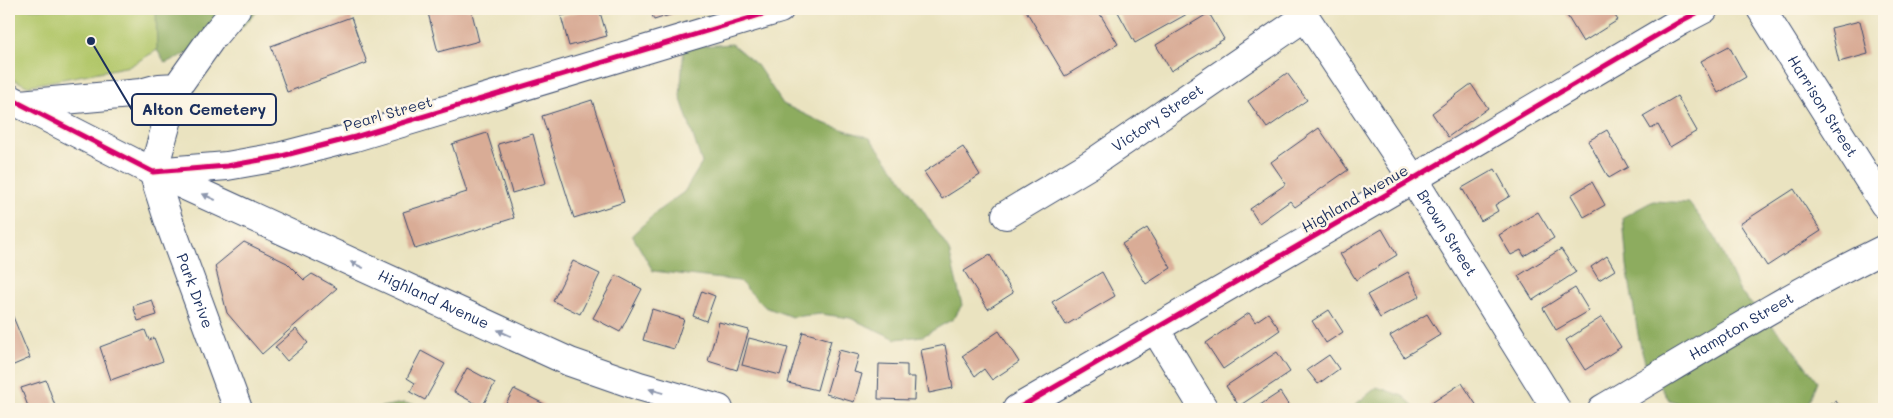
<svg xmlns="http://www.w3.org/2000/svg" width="1893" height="418" font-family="Mali,sans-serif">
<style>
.green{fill:#b2c76b;stroke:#667b64}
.forest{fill:#8dac5f;stroke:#546e5e}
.building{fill:#d9ac96}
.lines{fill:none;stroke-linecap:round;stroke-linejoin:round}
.street-casing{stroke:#3a4a6d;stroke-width:30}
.secondary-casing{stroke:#3a4a6d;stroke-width:30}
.street{stroke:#fff;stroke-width:28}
.secondary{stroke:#fff;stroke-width:28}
.cycleway-casing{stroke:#fcf5e5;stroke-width:8}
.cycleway{stroke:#d6006c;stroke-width:5}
.oneway{fill:#8d97ae}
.labels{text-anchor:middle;stroke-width:5;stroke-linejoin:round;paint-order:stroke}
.street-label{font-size:15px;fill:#1b2f5e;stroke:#fcf5e5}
.leader{fill:none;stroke:#1b2f5e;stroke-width:2}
.callout-dot{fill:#1b2f5e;stroke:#fcf5e5;stroke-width:2}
.callout{fill:#fcf5e5;stroke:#1b2f5e;stroke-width:2}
.callout-label{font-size:16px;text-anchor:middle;font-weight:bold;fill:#1b2f5e}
</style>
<rect width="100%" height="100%" fill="#fcf5e5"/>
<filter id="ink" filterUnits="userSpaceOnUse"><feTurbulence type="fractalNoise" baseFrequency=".02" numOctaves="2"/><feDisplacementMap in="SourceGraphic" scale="10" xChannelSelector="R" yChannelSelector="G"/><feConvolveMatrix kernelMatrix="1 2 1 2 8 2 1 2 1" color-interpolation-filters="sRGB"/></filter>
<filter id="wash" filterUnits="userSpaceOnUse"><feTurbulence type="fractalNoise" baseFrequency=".0096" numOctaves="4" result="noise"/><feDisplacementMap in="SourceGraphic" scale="20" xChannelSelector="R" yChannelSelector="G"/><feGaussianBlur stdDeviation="1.12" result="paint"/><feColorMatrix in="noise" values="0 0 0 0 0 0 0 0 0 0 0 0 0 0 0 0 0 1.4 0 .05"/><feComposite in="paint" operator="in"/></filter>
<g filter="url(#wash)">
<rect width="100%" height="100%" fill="#eae3c0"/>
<polygon class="green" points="9,9 211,9 190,31 130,66 27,86 9,77"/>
<g class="forest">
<polygon points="156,9 260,9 237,32 165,63 157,50"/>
<polygon points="732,44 757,65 783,104 823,123 870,138 906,185 949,250 962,305 953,319 923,336 896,339 850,318 821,314 792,317 765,307 739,281 653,271 632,235 659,210 684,192 702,163 680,96 684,47"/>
<polygon points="1653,201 1689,203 1715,237 1740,292 1787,341 1817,381 1806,409 1699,409 1669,400 1645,362 1639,340 1627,266 1623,217"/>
<polygon points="1377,387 1403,396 1417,409 1359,409 1356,404"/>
<polygon points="403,403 451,409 370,409"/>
</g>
<g id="blocks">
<g class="building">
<polygon points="427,9 471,9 479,41 438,52"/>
<polygon points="589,9 599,9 607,36 569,46 561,16"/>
<polygon points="650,9 689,9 654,20"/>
<polygon points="1025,9 1097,9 1118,44 1065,76"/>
<polygon points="1125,9 1196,9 1135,43 1118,12"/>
<polygon points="1563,9 1585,9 1586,11 1589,9 1610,9 1618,20 1583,42"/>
<polygon points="1209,13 1224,39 1171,71 1156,45"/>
<polygon points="351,17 367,63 287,92 271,46"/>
<polygon points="1860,21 1868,54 1839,62 1831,28"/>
<polygon points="1729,46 1746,77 1718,93 1701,61"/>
<polygon points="1287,73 1307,100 1267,128 1248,101"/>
<polygon points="1471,84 1488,108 1448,137 1432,113"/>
<polygon points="1677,96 1697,131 1670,147 1658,125 1651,129 1643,116"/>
<polygon points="592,100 624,202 574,218 542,116"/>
<polygon points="1319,128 1348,170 1295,207 1290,201 1259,223 1250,209 1286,184 1271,162"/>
<polygon points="1607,130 1628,167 1609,178 1588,141"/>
<polygon points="487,133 514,218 415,249 403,212 467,192 452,144"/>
<polygon points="533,134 546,183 512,193 498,144"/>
<polygon points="963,147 980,175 942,199 924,172"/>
<polygon points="1495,169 1510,196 1495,205 1498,211 1481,221 1462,188"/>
<polygon points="1592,182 1605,205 1584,217 1571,195"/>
<polygon points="1794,189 1821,231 1767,266 1740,224"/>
<polygon points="1538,212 1554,238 1524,256 1521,250 1511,255 1499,235"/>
<polygon points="1147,228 1171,268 1146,284 1122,244"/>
<polygon points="1382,229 1397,255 1356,280 1340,254"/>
<polygon points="244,242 287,263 304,280 312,274 337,288 262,354 227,313 215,266"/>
<polygon points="1561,249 1576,272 1533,300 1518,276"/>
<polygon points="990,255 1013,293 988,309 964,271"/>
<polygon points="1607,256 1615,270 1599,280 1591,267"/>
<polygon points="573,261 600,274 580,314 553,301"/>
<polygon points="1102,272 1115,296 1066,325 1052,302"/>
<polygon points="1408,272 1420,296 1380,318 1367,295"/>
<polygon points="616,275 642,289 620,332 593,318"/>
<polygon points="1575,288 1589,311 1556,330 1543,308"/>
<polygon points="702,291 715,296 706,321 693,316"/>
<polygon points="152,300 157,315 138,321 133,306"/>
<polygon points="9,307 30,358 9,367"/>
<polygon points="652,309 684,319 674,349 643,340"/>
<polygon points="1329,310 1343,332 1326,343 1312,321"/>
<polygon points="1249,313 1255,322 1268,313 1280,330 1223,369 1206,343"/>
<polygon points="1427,314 1440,335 1404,357 1390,336"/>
<polygon points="1602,317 1621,347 1585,370 1566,340"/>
<polygon points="719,322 749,330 737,370 708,361"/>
<polygon points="296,329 308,343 287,361 275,347"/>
<polygon points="145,330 149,340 154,338 163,361 111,380 100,347"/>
<polygon points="999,331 1019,362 992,380 984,369 975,376 962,356"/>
<polygon points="803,332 831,340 817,390 788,383"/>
<polygon points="749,338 788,348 780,375 742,365"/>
<polygon points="945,345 953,388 929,393 921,350"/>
<polygon points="839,350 859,355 854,372 862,374 854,402 826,394"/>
<polygon points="421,351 445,364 425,400 410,392 415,383 407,378"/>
<polygon points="1277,352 1290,372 1239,406 1226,386"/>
<polygon points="1329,355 1339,369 1318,384 1307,370"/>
<polygon points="879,364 907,365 907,377 915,377 914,400 878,399"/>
<polygon points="467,368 495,383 482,407 454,392"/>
<polygon points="46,380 56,409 29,409 21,388"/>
<polygon points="1462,383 1479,409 1434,409 1430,404"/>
<polygon points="514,389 544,404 541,409 503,409"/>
<polygon points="1280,392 1291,409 1254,409"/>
<polygon points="1836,401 1841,409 1823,409"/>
</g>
</g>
</g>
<g filter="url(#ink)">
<use href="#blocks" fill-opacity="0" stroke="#3a4a6d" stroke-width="1"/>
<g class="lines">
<defs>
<g id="street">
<path id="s1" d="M1761,9L1884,204"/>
<polyline points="20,104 153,172 227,166 278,157 355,137 780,9"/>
<path id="s2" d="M153,172L168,219L238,409"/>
<polyline points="153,172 177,87"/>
<path id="s3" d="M157,173L570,362L639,386L719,409"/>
<path id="s4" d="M1006,215L1091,164L1305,17"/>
<polyline points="1155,329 1204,409"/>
<polyline points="1017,409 1413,179 1681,21 1704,9"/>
<path id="s5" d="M1602,409C1695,354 1787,296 1884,249"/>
</g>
<g id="secondary">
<path id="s6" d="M1300,9L1413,179L1556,409"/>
<polyline points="9,98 20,104 141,93 159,88 177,87 211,39 236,9"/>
</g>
</defs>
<use href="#street" class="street-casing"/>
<use href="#secondary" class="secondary-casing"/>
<use href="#street" class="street"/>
<use href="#secondary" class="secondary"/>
<defs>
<g id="cycleway">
<polyline points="9,98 153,172 227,166 278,157 355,137 780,9"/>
<polyline points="1017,409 1413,179 1681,21 1704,9"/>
</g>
</defs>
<use href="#cycleway" class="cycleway-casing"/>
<use href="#cycleway" class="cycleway"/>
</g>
<defs><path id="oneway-solid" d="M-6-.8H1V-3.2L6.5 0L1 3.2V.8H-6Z" transform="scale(1.25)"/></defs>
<g class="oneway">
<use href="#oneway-solid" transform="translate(209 197) rotate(-155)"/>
<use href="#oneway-solid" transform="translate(357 265) rotate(-155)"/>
<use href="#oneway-solid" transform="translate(504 333) rotate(-155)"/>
<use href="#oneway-solid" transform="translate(656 391) rotate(-164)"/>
</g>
</g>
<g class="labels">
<g class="street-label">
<text dy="5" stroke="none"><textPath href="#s1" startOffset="115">Harrison Street</textPath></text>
<text transform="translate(388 114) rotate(-16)" y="5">Pearl Street</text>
<text dy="5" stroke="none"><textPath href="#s4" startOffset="180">Victory Street</textPath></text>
<text transform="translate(1355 199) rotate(-30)" y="5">Highland Avenue</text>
<text dy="5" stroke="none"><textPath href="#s6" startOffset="268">Brown Street</textPath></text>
<text dy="5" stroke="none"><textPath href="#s2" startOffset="126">Park Drive</textPath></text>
<text dy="5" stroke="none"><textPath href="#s3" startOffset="304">Highland Avenue</textPath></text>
<text dy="5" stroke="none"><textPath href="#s5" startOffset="162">Hampton Street</textPath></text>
</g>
</g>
<path class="leader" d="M91 41L132 110"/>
<circle class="callout-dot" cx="91" cy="41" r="5"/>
<rect class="callout" x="132" y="94" width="144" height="31" rx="5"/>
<g class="callout-label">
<text x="204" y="115">Alton Cemetery</text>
</g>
<rect width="1893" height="418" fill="none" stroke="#fcf5e5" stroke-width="30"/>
</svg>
